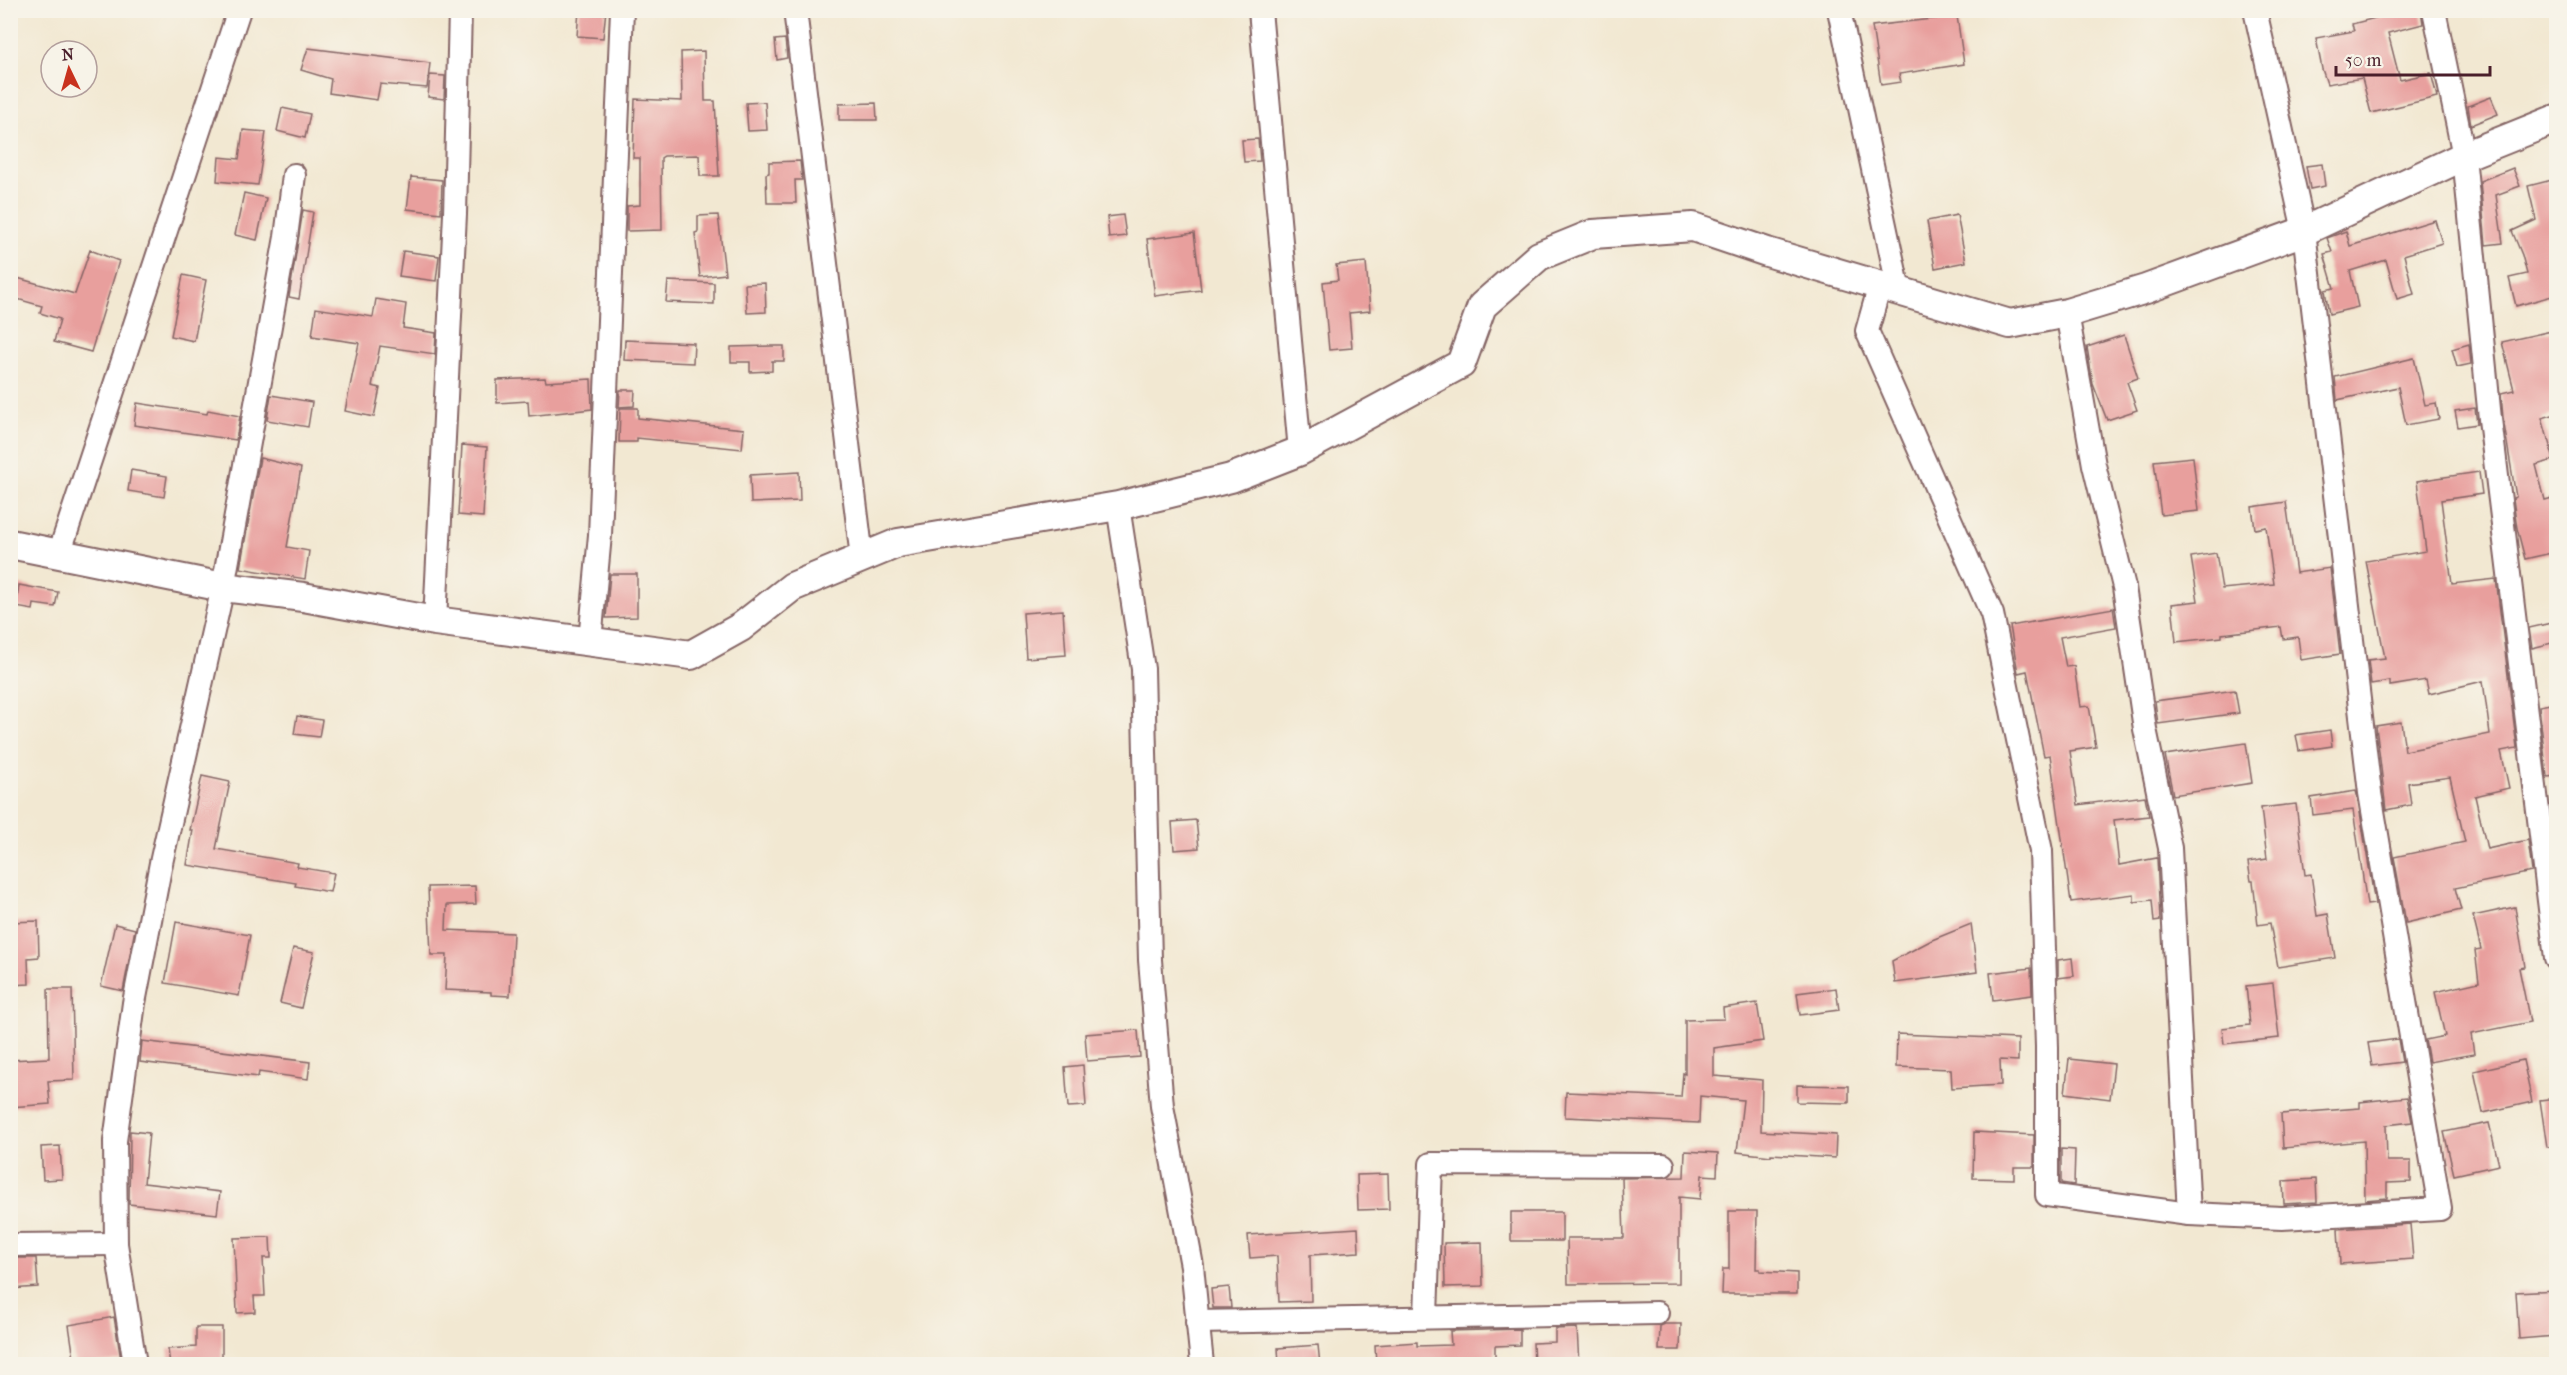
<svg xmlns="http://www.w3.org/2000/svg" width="2567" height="1375" font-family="'IM FELL French Canon',serif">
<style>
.building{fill:#e89f9d}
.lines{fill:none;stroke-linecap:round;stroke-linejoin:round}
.minor-casing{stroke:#856565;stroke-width:26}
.tertiary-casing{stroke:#856565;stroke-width:32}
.minor{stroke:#fff;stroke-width:22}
.tertiary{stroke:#fff;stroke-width:28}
</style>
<rect width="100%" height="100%" fill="#f7f3e8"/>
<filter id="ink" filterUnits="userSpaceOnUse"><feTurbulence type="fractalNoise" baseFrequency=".0167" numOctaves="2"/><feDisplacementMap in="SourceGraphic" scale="12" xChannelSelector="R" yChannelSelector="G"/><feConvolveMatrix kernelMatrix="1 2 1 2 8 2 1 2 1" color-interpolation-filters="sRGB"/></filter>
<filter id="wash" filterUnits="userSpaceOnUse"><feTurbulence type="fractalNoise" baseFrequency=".008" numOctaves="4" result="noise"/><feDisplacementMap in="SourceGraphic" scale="24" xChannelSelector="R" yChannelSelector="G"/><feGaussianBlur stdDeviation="1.35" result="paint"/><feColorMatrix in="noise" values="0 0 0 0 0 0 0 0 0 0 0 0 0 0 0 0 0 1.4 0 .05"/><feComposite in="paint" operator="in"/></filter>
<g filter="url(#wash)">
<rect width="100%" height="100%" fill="#f2e8d2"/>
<g id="blocks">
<g class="building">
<polygon points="579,10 606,10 603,38 577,36"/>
<polygon points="2406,10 2421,10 2423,24 2388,33 2400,80 2431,73 2437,97 2371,113 2362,78 2327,84 2322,69 2316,38 2354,31 2352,24"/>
<polygon points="1957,16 1964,64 1899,74 1901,82 1881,85 1872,26"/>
<polygon points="785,39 787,58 777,60 775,40"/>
<polygon points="308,48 430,63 427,88 380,84 377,100 329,93 331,79 301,70"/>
<polygon points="704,51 705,101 715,101 719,176 700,176 699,155 664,156 661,158 662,230 627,231 627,206 640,205 640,158 633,158 635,99 682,101 681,52"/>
<polygon points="430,75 445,76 444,99 428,97"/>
<polygon points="2491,97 2498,114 2471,125 2468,106"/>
<polygon points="765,102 767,130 748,131 746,103"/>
<polygon points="876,103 877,120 839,120 839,104"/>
<polygon points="282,108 310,114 305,138 277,131"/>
<polygon points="243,130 266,132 258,185 217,181 219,157 239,159"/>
<polygon points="1258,139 1260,161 1244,162 1242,140"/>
<polygon points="800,161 802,180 795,180 796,203 767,203 766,174 769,173 769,162"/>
<polygon points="2322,164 2325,186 2310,189 2306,166"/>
<polygon points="2513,168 2520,186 2496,195 2503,243 2486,245 2480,181"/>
<polygon points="411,177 442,180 441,213 407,209"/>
<polygon points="2556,179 2556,295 2516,306 2509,278 2527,274 2522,255 2512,231 2536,220 2528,186"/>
<polygon points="244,193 266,198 257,240 235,235"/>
<polygon points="303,210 313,212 299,299 289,297"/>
<polygon points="718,215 725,274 700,277 695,233 698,232 698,216"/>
<polygon points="1123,215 1126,236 1109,238 1107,217"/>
<polygon points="1957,215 1966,262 1935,268 1927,221"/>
<polygon points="2435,220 2442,243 2404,255 2414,294 2397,299 2386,260 2350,271 2358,307 2329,314 2325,290 2334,288 2324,254 2332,252 2327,238 2346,231 2350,246"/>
<polygon points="1194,233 1201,290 1155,296 1147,239"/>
<polygon points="90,250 119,261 91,352 54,342 60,319 40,313 42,306 10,297 10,276 75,294"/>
<polygon points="403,251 439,256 436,281 399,276"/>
<polygon points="1366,262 1370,311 1349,313 1352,348 1329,350 1323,282 1338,280 1336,265"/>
<polygon points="183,275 206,280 194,341 171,336"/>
<polygon points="668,281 714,283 714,304 666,302"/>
<polygon points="765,283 766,312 747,313 745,284"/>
<polygon points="376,299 406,304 403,328 436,333 435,354 380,346 372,386 380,388 374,417 345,411 359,343 312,336 316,308 373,317"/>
<polygon points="2556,330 2556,414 2542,418 2554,460 2536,465 2545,500 2556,497 2556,552 2525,559 2517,528 2513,498 2516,497 2503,418 2501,393 2514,390 2502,342"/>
<polygon points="2124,335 2138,378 2127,382 2137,410 2107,420 2093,384 2087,347"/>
<polygon points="625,340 694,343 693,363 624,360"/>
<polygon points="2469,344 2471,364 2457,367 2452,349"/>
<polygon points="771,346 784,346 784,361 772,361 772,371 750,372 750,362 731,362 731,347"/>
<polygon points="2414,358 2425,405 2436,403 2439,419 2406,425 2398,387 2337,400 2335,377"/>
<polygon points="545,378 546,382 591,379 592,409 529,416 528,401 497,403 497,380"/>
<polygon points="620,390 635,390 634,406 619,407"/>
<polygon points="271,395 312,402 308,427 267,420"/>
<polygon points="137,403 207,414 208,410 240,416 236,440 134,425"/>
<polygon points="620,408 638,408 638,418 744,429 742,449 637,438 637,442 619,442"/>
<polygon points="2475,408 2477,424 2458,427 2455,411"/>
<polygon points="462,445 487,447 483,517 458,515"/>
<polygon points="2193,457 2199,511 2161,515 2154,461"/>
<polygon points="260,458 301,468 287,547 309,551 305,579 240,568"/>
<polygon points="131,470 167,476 164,497 128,491"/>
<polygon points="799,472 800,501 751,503 750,475"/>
<polygon points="2479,472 2482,494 2441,500 2452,584 2496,579 2517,748 2501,751 2509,788 2475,796 2487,849 2528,840 2532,872 2455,888 2461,910 2406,923 2394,857 2465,842 2450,777 2408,783 2411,805 2386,810 2376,726 2401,722 2405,751 2490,734 2483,681 2429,694 2426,680 2390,686 2390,681 2371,684 2368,660 2385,658 2366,561 2426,551 2417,481"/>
<polygon points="2286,502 2296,573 2330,568 2340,654 2301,660 2298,637 2283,639 2281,627 2222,634 2222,637 2176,642 2172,604 2198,601 2191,557 2216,553 2222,589 2274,584 2266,527 2255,529 2252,507"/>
<polygon points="610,574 637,574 637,617 606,618"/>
<polygon points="19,585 58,592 55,607 34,604 33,610 16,607"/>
<polygon points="2113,608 2116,627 2060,637 2066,667 2074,666 2080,707 2089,706 2096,747 2070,751 2078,805 2145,796 2149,816 2114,820 2119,865 2157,858 2160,921 2154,922 2152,900 2134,902 2134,894 2071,902 2050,755 2044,756 2027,671 2018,673 2010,626"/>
<polygon points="1063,610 1066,655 1026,658 1023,613"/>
<polygon points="2556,622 2556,642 2532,648 2529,628"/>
<polygon points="2235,690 2239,713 2158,724 2155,701"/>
<polygon points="2556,703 2556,776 2547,777 2539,706"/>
<polygon points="297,716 322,720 319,737 294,734"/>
<polygon points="2330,730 2332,746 2299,751 2296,735"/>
<polygon points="2246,743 2252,783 2173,795 2165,755"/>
<polygon points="202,776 230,782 216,849 298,863 297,867 334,873 330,892 295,886 296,883 187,865 193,830 190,830"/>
<polygon points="2356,791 2357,795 2375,904 2367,905 2353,810 2313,815 2311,798"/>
<polygon points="2296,804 2305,875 2311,874 2317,916 2328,914 2335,958 2278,967 2270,923 2258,925 2253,881 2251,881 2248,862 2267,859 2261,808"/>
<polygon points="1196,820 1199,848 1174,850 1172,822"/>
<polygon points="475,886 476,904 447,905 446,930 513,933 510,996 491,995 491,992 445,990 447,955 431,955 428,887"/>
<polygon points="2515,907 2525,967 2519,968 2530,1022 2471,1034 2474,1054 2429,1062 2425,1040 2445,1036 2435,992 2479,982 2475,950 2481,949 2473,916"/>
<polygon points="38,921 39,957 28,958 29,984 10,985 10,922"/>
<polygon points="176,922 250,935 239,996 165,983"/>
<polygon points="115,924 135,929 123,991 101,986"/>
<polygon points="1971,924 1977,972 1895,983 1892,961 1932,940"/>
<polygon points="293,948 314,952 301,1008 280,1003"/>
<polygon points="2072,958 2074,976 2058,978 2058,960"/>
<polygon points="2031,968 2032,995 1993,1000 1990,973"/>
<polygon points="2273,983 2279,1038 2224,1044 2222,1028 2250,1025 2246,986"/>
<polygon points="1836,988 1839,1010 1800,1015 1797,993"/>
<polygon points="48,989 72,989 74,1080 48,1081 50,1104 10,1107 10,1060 49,1058"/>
<polygon points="1757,1003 1763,1041 1714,1048 1714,1076 1762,1080 1761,1131 1836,1135 1835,1158 1771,1154 1771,1156 1737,1152 1743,1100 1700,1096 1699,1123 1565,1117 1566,1092 1681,1097 1683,1073 1685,1074 1685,1020 1724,1019 1723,1008"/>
<polygon points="1138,1030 1140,1057 1087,1061 1085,1034"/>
<polygon points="1897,1034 2018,1039 2018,1061 2000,1060 2001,1085 1952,1088 1951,1069 1896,1067"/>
<polygon points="2398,1039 2402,1062 2372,1066 2368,1043"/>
<polygon points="142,1041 310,1062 308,1079 259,1072 258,1077 140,1062"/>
<polygon points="2069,1059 2114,1064 2110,1099 2065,1093"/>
<polygon points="2523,1060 2532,1102 2483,1113 2474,1071"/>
<polygon points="1083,1065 1086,1106 1068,1107 1065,1067"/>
<polygon points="1797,1085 1849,1086 1849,1103 1797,1102"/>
<polygon points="2407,1097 2412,1122 2386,1125 2387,1161 2411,1161 2411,1182 2387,1183 2387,1198 2365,1200 2364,1141 2283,1148 2281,1114 2360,1108 2360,1102"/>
<polygon points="2556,1098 2556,1146 2547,1147 2540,1100"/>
<polygon points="2489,1123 2499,1165 2454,1175 2444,1132"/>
<polygon points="130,1131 149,1133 144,1183 220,1192 217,1214 129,1204"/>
<polygon points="1974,1132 2034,1135 2034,1167 2014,1167 2014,1179 1973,1178"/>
<polygon points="60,1146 62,1179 43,1180 41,1147"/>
<polygon points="2061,1149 2075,1150 2074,1185 2061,1183"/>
<polygon points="1685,1151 1718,1153 1717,1176 1702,1175 1700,1199 1679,1197 1679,1283 1568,1284 1567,1238 1624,1238 1622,1178 1684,1177"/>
<polygon points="1388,1174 1389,1209 1358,1210 1357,1175"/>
<polygon points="2316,1179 2317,1202 2284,1204 2283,1181"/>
<polygon points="1729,1211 1757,1211 1756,1269 1760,1269 1760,1271 1797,1273 1797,1294 1722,1294 1723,1269 1729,1269"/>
<rect x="1511" y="1212" width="51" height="29"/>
<polygon points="2410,1224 2413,1259 2340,1264 2338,1229"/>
<polygon points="1358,1228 1359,1252 1310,1255 1311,1301 1279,1302 1277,1256 1250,1258 1248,1235"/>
<polygon points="270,1237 271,1258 263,1258 265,1296 254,1296 255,1312 237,1313 234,1238"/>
<polygon points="1482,1242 1483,1286 1445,1287 1444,1243"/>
<polygon points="10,1258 36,1258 38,1287 10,1289"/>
<polygon points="1229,1287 1231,1308 1213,1308 1211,1289"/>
<polygon points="2556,1290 2556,1336 2519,1339 2516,1292"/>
<polygon points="114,1317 121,1360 75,1365 69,1325"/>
<polygon points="1665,1324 1681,1324 1680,1350 1659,1350 1660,1326"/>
<polygon points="196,1327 222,1327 222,1365 170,1365 168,1349 196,1347"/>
<polygon points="1577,1328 1579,1365 1534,1365 1533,1343 1555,1342 1555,1329"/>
<polygon points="1520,1329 1520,1345 1495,1346 1495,1365 1376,1365 1375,1345 1417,1342 1417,1346 1451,1345 1450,1331"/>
<polygon points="1318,1345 1320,1365 1279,1365 1278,1348"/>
</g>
</g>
</g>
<g filter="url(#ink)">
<use href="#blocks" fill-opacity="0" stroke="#856565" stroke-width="1.5"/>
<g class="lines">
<defs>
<g id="minor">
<polyline points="795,10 862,558"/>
<polyline points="1260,10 1300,451"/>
<polyline points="1839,10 1899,291"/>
<polyline points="2434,10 2464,156 2490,419 2556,958"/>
<polyline points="1880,285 1867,331 1992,614 2041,851 2047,1047 2047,1195 2189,1214 2282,1218 2440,1209 2370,793 2304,231 2255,10"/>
<polyline points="2067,313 2094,465 2124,587 2145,729 2170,848 2189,1214"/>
<polyline points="1118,506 1143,669 1150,960 1162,1106 1192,1266 1202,1364"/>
<polyline points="59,554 239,10"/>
<polyline points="435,621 455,214 460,10"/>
<polyline points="590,641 600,535 622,10"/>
<polyline points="10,1245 116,1244"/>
<polyline points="1426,1317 1431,1164 1663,1165"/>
<polyline points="1197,1322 1657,1313"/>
<polyline points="135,1364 116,1244 115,1141 134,1003 161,863 223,587 286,237 294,175"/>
</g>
<polyline id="tertiary" points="10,544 223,587 303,597 435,621 691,655 741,627 792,587 898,543 1118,506 1231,478 1300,451 1461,364 1482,306 1539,256 1593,234 1693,227 1767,252 2010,324 2067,313 2146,289 2304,231 2464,156 2556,119"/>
</defs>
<use href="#minor" class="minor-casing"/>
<use href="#tertiary" class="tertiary-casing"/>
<use href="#minor" class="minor"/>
<use href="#tertiary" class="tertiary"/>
</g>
</g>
<rect width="2567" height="1375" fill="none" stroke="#f7f3e8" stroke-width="36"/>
<g transform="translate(69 69) rotate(355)"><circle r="28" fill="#f7f3e8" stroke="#b29e9c" stroke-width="1.5"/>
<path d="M0-4.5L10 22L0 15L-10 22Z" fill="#c8321e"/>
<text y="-9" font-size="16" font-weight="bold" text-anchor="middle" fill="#4a1f2b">N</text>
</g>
<path d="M2336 66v9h154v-9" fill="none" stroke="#4a1f2b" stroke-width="3"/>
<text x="2345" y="66" font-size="18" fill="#4a1f2b" stroke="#f7f3e8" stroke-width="4.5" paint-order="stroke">50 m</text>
</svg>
